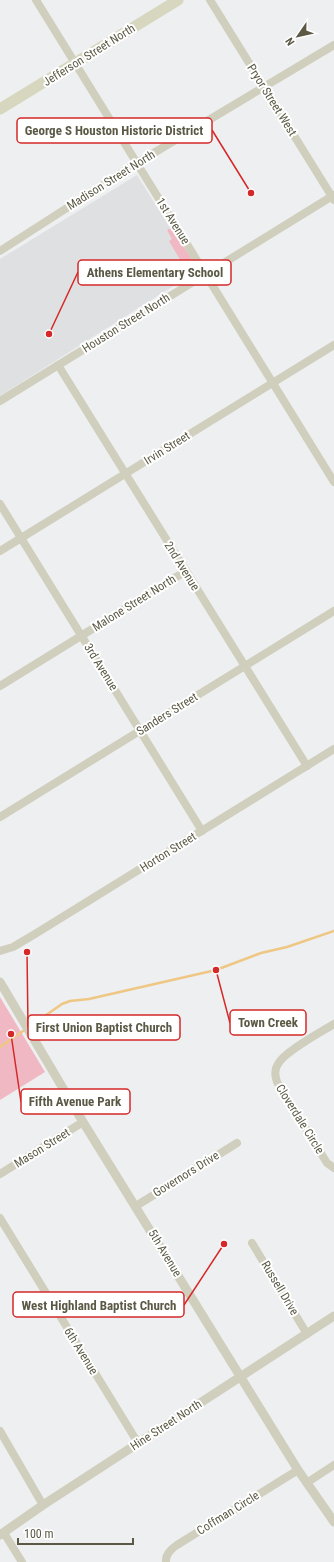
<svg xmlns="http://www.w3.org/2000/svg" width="334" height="1562" font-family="'Roboto Condensed',sans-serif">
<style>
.education{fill:#dfe0e1}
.green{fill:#f0b8c3}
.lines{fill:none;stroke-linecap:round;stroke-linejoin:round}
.stream{stroke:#efc784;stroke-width:2.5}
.minor{stroke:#d0cebd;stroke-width:8}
.tertiary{stroke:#d0cebd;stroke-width:9}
.secondary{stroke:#d7d6be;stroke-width:11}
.labels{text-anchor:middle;stroke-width:4;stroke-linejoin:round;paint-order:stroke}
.street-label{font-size:12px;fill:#5b5945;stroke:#fff}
.leader{fill:none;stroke:#d62828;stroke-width:1.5}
.callout-dot{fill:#d62828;stroke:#fff;stroke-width:1.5}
.callout{fill:#fff;stroke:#d62828;stroke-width:1.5}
.callout-label{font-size:13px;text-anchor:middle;font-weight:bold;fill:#5b5945}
</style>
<rect width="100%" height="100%" fill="#edeff0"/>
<polygon class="education" points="137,175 197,271 0,396 0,259"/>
<g class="green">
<polygon points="171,228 192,259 191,264 185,268 169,241 172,239 167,230"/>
<polygon points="0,997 45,1072 0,1100"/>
</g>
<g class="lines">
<polyline class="stream" points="0,1047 62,1004 70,1001 89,999 216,970 261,953 287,947 334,931"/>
<g class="minor">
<polyline points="36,0 334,482"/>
<polyline points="210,0 334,200"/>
<polyline points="0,251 137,163 334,45"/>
<polyline points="58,365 307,766"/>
<polyline points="0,401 334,195"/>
<polyline points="0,504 202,831"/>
<polyline points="0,551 334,345"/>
<polyline points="0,686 186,571"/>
<polyline points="0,817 334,611"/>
<polyline points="0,951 13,947 35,934 334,749"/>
<path d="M334,1024C321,1032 284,1052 278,1064C274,1070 275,1075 277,1082L327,1163L334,1168"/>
<polyline points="0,1174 83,1122"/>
<polyline points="136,1206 237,1143"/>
<polyline points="0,1218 138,1443"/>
<polyline points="252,1243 307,1334"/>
<polyline points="0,1431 43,1505"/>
<polyline points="308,1482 334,1465"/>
<polyline points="4,1533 22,1562"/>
<path d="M166,1562C165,1554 171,1549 177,1545L298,1470"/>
</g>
<g class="tertiary">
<polyline points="0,982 83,1122 298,1470 334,1522"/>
<polyline points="0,1535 43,1505 334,1316"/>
</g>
<polyline class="secondary" points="0,109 178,0"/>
</g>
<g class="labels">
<g class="street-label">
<text transform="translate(89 55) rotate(-32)" y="4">Jefferson Street North</text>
<text transform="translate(272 100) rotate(58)" y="4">Pryor Street West</text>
<text transform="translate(111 180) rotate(-32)" y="4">Madison Street North</text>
<text transform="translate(173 221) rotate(58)" y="4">1st Avenue</text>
<text transform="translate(126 323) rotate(-32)" y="4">Houston Street North</text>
<text transform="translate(167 448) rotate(-32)" y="4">Irvin Street</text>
<text transform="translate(182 566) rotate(58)" y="4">2nd Avenue</text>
<text transform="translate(134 603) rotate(-32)" y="4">Malone Street North</text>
<text transform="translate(101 667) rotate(58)" y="4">3rd Avenue</text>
<text transform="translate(167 714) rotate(-32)" y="4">Sanders Street</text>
<text transform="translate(168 852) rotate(-32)" y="4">Horton Street</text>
<text transform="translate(300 1119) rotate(58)" y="4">Cloverdale Circle</text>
<text transform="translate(42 1148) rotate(-32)" y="4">Mason Street</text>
<text transform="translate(186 1174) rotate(-32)" y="4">Governors Drive</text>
<text transform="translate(165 1253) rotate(59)" y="4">5th Avenue</text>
<text transform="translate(280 1288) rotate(59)" y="4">Russell Drive</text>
<text transform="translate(81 1351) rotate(58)" y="4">6th Avenue</text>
<text transform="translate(166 1425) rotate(-33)" y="4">Hine Street North</text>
<text transform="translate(228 1513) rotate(-32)" y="4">Coffman Circle</text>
</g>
</g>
<path class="leader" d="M251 193L212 130M49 334L78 272M216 970L230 1023M27 952L28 1027M11 1034L21 1102M224 1244L184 1305"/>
<g class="callout-dot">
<circle cx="251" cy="193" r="4"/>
<circle cx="49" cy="334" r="4"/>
<circle cx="216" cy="970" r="4"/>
<circle cx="27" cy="952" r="4"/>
<circle cx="11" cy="1034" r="4"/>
<circle cx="224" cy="1244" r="4"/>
</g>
<g class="callout">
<rect x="17" y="118" width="195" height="25" rx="4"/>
<rect x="78" y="260" width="153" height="25" rx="4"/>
<rect x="230" y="1010" width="76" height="25" rx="4"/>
<rect x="28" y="1015" width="152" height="25" rx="4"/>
<rect x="21" y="1089" width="109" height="25" rx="4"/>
<rect x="13" y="1292" width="171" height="25" rx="4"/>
</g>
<g class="callout-label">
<text x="114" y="135">George S Houston Historic District</text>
<text x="155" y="277">Athens Elementary School</text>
<text x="268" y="1027">Town Creek</text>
<text x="104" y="1032">First Union Baptist Church</text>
<text x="75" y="1106">Fifth Avenue Park</text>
<text x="99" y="1310">West Highland Baptist Church</text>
</g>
<g transform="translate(298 36) rotate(236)" stroke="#ffffff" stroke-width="3" paint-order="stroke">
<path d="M0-3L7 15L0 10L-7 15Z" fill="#5b5945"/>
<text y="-6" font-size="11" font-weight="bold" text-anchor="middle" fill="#5b5945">N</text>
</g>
<path d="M18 1538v6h115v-6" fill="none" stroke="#5b5945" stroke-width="2"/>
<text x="24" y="1538" font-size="12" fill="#5b5945" stroke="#ffffff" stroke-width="3" paint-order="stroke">100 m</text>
</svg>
